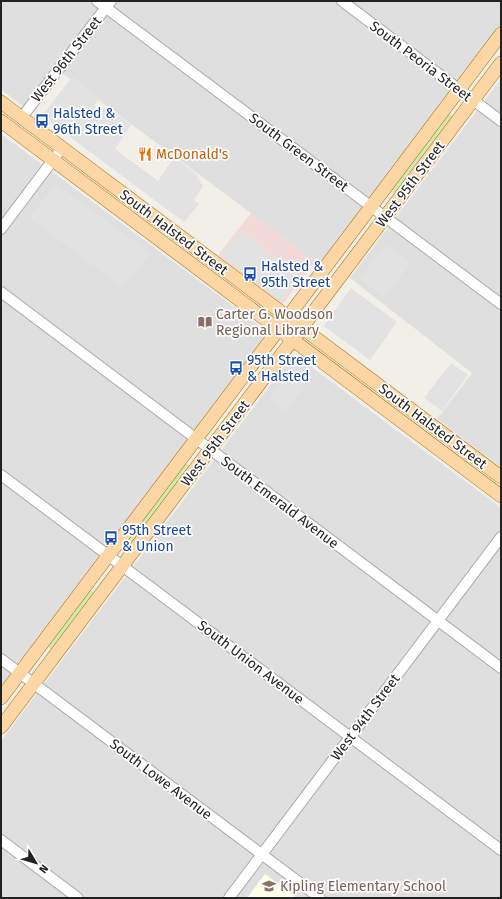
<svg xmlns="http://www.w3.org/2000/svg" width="502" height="899" font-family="'Fira Sans',sans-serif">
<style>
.residential{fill:#e0dfdf}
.commercial{fill:#f2dad9}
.education{fill:#ffffe5}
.grass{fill:#cdebb0}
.parking{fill:#e2e2e2}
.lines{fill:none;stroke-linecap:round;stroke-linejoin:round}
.minor-casing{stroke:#a9a9a9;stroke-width:12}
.major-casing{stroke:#a06b00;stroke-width:14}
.minor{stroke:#fff;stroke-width:10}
.major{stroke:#fcd6a4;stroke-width:13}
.labels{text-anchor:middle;stroke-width:3.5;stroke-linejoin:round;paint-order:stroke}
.street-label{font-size:14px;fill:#222;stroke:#fff}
.transit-label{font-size:14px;fill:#164399;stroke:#fff;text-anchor:start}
.food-label{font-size:14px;fill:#c56008;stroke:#fff;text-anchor:start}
.education-label{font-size:14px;fill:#785e54;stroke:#fff;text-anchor:start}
</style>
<rect width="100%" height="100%" fill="#f2efe9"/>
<g class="residential">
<polygon points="1,1 501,1 501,25 319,265 251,213 54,67 28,110 1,89"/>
<polygon points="501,79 501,467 437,419 472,373 350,278"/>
<polygon points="1,134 268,332 1,688"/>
<polygon points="294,354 501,508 501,898 1,898 1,741"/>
</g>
<polygon class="commercial" points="251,213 315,261 282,305 218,255"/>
<polygon class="education" points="265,874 297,898 247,898"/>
<g class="grass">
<polygon points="448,114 452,115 452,117 394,193 391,190"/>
<polygon points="185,463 188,464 189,467 133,542 130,542 128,539"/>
<polygon points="90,590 93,591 94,593 52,648 50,649 48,646"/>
</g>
<g class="parking">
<polygon points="73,76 99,99 94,105 96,108 109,109 131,125 115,149 158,181 174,157 196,174 203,186 194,200 199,204 184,222 42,116"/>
<polygon points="56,184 151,253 123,288 29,218"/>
<polygon points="240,231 299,277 281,301 221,256"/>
<polygon points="386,244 411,263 385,298 359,279"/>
<polygon points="351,288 397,322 370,360 324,326"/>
<polygon points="296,363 313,376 285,412 269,400"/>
<polygon points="451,363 468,375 442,411 424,398"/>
</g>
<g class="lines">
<defs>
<g id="minor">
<polyline points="97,1 501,304"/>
<polyline points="342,1 501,121"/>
<polyline points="22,117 111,1"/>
<polyline points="1,229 62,148"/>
<polyline points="1,292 501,668"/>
<polyline points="1,475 501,850"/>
<polyline points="1,659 320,898"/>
<polyline points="1,840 78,898"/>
<polyline points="229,898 501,537"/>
</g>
<g id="major">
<polyline points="1,102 501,477"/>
<polyline points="1,121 501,496"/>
<polyline points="1,698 501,34"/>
<polyline points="1,727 501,63"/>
</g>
</defs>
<use href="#minor" class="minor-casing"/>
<use href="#major" class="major-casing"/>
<use href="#minor" class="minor"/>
<use href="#major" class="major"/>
</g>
<defs>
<symbol id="bus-bare" viewBox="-9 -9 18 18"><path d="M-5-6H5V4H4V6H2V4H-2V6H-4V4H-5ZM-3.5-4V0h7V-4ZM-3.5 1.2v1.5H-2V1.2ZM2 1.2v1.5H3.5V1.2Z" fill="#1a4fb4" stroke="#fff" stroke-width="2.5" paint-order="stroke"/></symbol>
<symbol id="restaurant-bare" viewBox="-9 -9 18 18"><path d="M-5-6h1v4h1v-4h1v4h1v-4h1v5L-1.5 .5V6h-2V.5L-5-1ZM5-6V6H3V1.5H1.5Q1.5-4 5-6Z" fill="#e8710a" stroke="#fff" stroke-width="2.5" paint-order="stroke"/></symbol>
<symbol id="library-bare" viewBox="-9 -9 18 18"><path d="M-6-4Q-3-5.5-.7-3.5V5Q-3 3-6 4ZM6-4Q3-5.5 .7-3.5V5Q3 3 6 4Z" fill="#8d6e63" stroke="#fff" stroke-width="2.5" paint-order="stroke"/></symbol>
<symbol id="school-bare" viewBox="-9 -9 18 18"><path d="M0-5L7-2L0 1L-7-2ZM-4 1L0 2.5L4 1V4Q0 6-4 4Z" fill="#8d6e63" stroke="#fff" stroke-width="2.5" paint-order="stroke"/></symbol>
</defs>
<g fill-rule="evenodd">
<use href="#bus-bare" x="32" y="111" width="20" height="20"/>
<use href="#restaurant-bare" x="135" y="144" width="20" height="20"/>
<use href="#bus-bare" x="240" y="264" width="20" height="20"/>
<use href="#library-bare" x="195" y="312" width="20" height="20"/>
<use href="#bus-bare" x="226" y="358" width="20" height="20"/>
<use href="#bus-bare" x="101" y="528" width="20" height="20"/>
<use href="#school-bare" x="259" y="876" width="20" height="20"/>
</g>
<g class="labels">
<g class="street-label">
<text transform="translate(66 59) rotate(-52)" y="5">West 96th Street</text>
<text transform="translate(421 61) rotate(37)" y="5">South Peoria Street</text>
<text transform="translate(299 152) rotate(37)" y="5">South Green Street</text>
<text transform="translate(410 184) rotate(-53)" y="5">West 95th Street</text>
<text transform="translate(174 232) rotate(37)" y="5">South Halsted Street</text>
<text transform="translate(433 426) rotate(37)" y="5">South Halsted Street</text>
<text transform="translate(215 443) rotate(-53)" y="5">West 95th Street</text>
<text transform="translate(280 502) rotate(37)" y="5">South Emerald Avenue</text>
<text transform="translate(251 662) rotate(37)" y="5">South Union Avenue</text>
<text transform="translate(365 717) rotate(-53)" y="5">West 94th Street</text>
<text transform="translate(161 779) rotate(37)" y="5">South Lowe Avenue</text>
</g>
<g class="transit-label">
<text x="53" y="118">Halsted &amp;<tspan x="53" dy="16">96th Street</tspan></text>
<text x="261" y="271">Halsted &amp;<tspan x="261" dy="16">95th Street</tspan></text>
<text x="247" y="365">95th Street<tspan x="247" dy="16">&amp; Halsted</tspan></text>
<text x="122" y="535">95th Street<tspan x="122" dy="16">&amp; Union</tspan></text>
</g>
<g class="food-label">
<text x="156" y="159">McDonald's</text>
</g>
<g class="education-label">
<text x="216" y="319">Carter G. Woodson<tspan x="216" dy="16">Regional Library</tspan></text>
<text x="280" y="891">Kipling Elementary School</text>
</g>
</g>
<rect width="502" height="899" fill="none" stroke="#222222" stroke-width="4"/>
<g transform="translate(36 863) rotate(128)" stroke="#ffffff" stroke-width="3" paint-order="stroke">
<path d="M0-3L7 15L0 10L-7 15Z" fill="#222222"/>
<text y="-6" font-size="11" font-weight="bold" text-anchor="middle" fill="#222222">N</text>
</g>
</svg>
